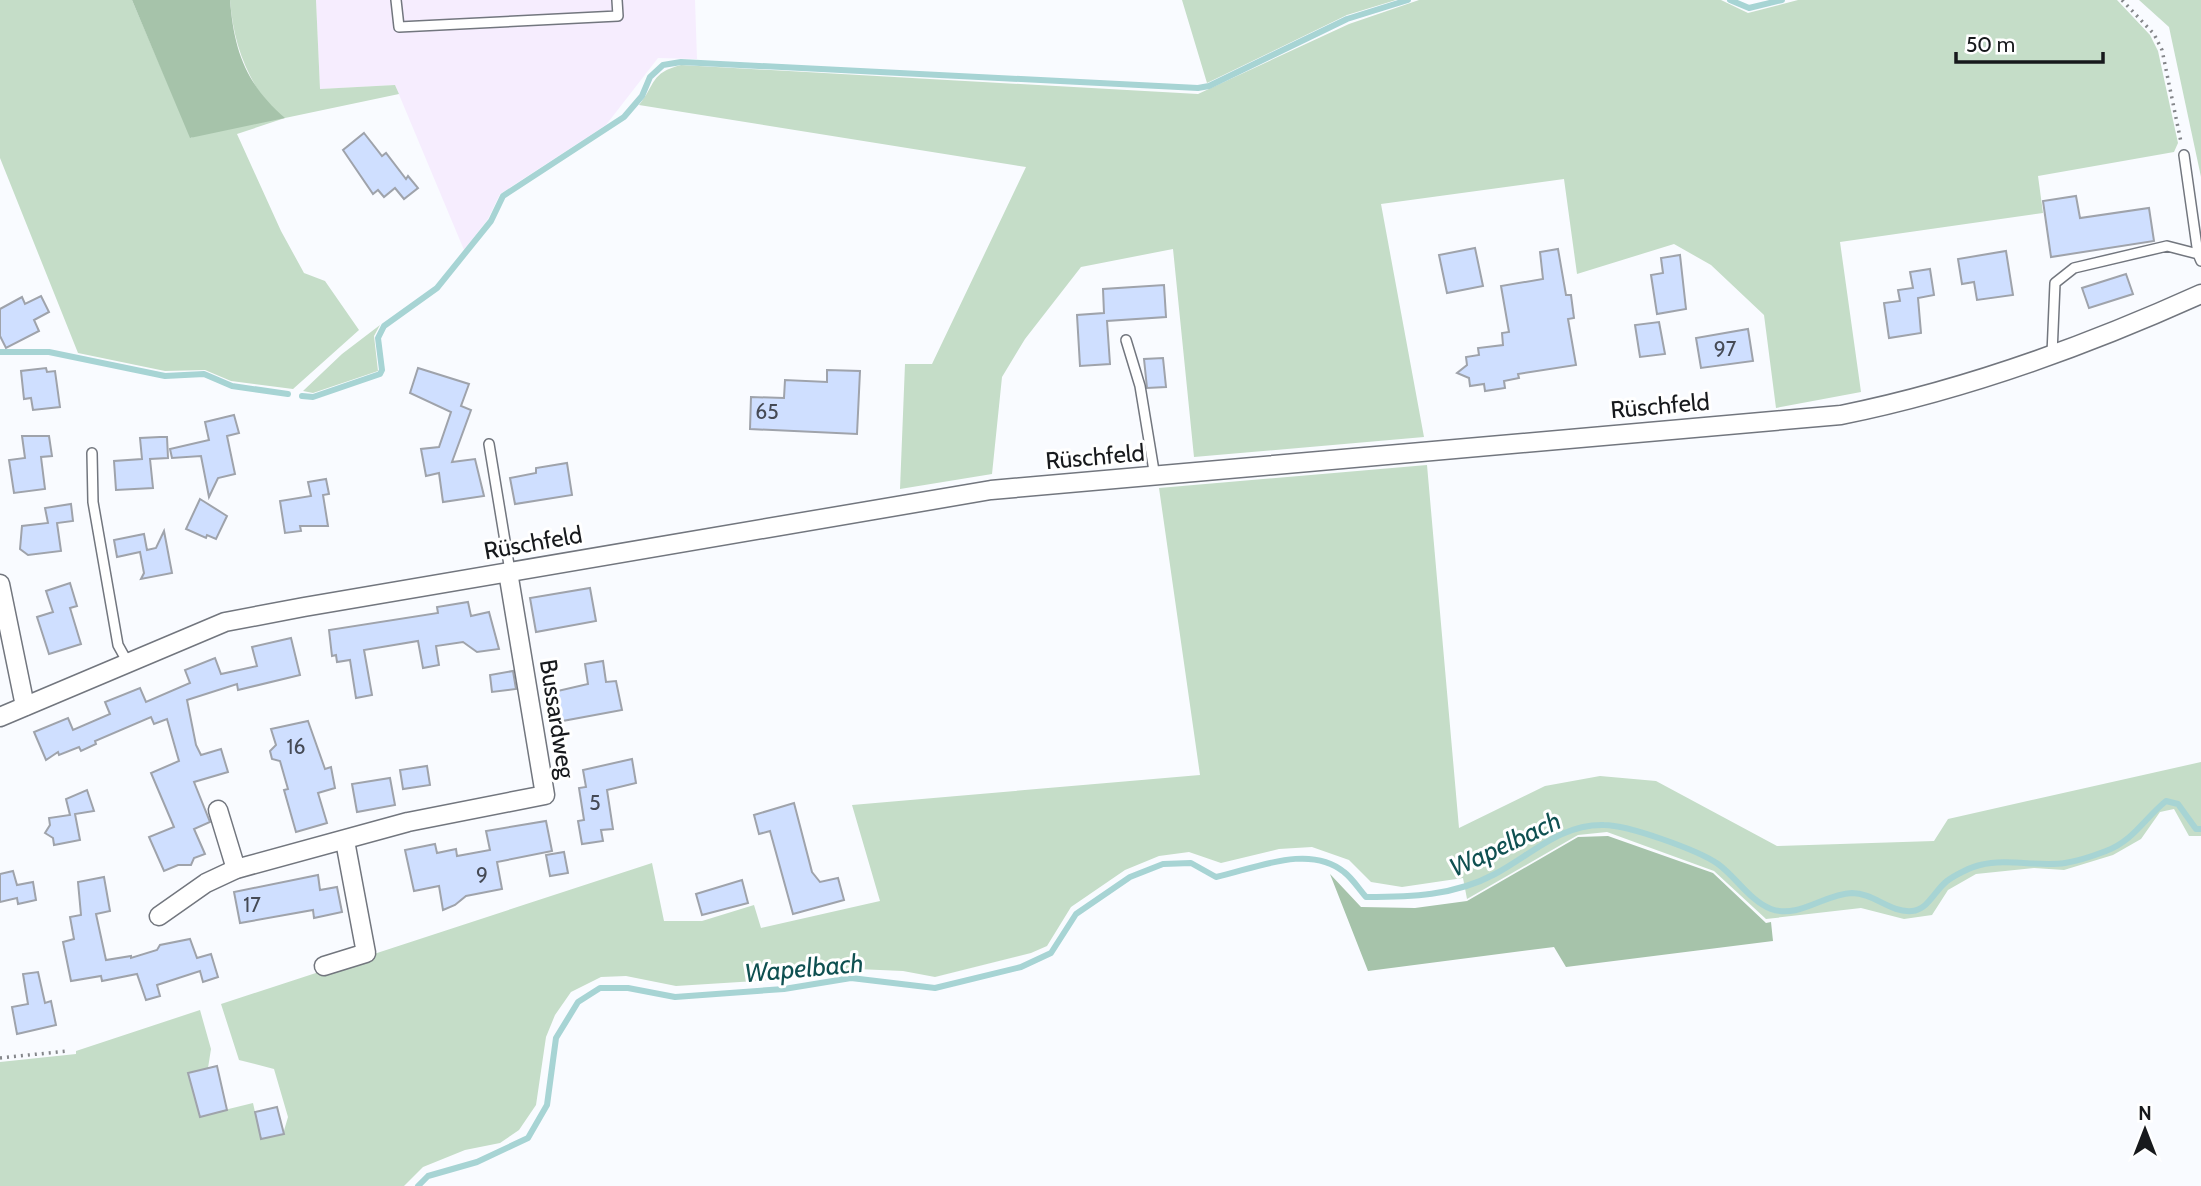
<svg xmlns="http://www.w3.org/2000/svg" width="2201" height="1186" font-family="Cabin,sans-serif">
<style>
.industrial{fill:#f6edfe}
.green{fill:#c5ddc8}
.forest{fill:#a6c3aa}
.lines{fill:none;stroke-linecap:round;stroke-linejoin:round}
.stream{stroke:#a7d4d4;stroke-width:6}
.building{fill:#cfdfff;stroke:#9fa3ab;stroke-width:2}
.service-casing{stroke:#72767e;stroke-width:12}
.minor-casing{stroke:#72767e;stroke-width:21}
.path{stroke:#84868a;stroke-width:3.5;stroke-dasharray:2 5;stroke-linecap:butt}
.service{stroke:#fff;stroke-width:9}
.minor{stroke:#fff;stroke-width:18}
.labels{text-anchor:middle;stroke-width:6;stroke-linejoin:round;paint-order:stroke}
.number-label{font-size:21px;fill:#454a55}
.street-label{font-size:24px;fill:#17191c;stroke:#fff}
.water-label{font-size:26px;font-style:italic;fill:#0f5051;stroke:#fff}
</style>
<rect width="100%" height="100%" fill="#f9fbff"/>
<polygon class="industrial" points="316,0 695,0 697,59 658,58 606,125 500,194 488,219 464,250 395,85 320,89"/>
<g class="green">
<path d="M0,0H132L191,138L263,98C242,66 233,37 230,0H316L320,89L395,85L399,94L285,118L237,134L281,231L304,273L325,281L359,330L293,389L231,381L205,370L165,371L78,353L0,158Z"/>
<polygon points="1182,0 1396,0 1347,15 1207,83"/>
<path d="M1419,0H1721L1748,13L1798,0H2117L2150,35L2158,51L2178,143L2174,152L2038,176L2043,213L1840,242L1861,392L1776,408L1764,315L1711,265L1674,244L1577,274L1564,179L1381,204L1424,437L1194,457L1173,249L1081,267L1025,339L1002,377L992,474L900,489L905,364H932L1026,167L639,105C656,84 650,73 681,65L1198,94L1349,24Z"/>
<polygon points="2139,0 2201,0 2201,177 2169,27"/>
<polygon points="380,325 374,336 378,371 313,393 303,391 342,354"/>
<polygon points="1427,465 1459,828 1545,786 1600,776 1656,781 1777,846 1934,841 1948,819 2201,762 2201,836 2189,836 2174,809 2160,812 2141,839 2113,855 2064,870 2034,868 1976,874 1948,890 1932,915 1904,919 1861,908 1766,919 1714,871 1607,832 1578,835 1467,899 1463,878 1402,887 1371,882 1349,860 1312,847 1279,849 1221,863 1189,852 1159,856 1125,870 1071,907 1047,946 1031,953 935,977 903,971 857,969 786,979 676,986 626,976 601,977 571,992 555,1015 546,1037 536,1105 519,1130 500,1143 465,1150 423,1167 404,1186 0,1186 0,1062 76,1054 76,1051 200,1010 211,1049 208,1068 188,1073 200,1116 253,1103 261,1139 283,1134 288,1117 274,1069 239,1060 221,1004 652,863 664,921 702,921 754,905 761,928 880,901 852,805 1200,775 1159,488"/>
</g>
<g class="forest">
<path d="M132,0H230C234,51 246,84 285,118L190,138Z"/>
<polygon points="1608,836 1713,873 1766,923 1771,922 1773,941 1566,967 1554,947 1368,971 1330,874 1361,907 1415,908 1467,901 1578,837"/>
</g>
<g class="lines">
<g class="stream">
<polyline points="1730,0 1749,8 1782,0"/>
<polyline points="0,352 49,352 165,376 204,374 232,386 288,394"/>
<polyline points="302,396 313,397 380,374 382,370 378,338 384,326 437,288 491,221 503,196 624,117 642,96 650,77 663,65 681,62 1198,88 1209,86 1347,19 1408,0"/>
<path d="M418,1186L428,1176L477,1162L528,1138L547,1105L556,1038L578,1002L600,988H628L675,997L784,989L851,978L935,988L1021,967L1051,953L1076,914L1130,877L1163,864L1191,863L1216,877C1254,869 1309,843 1344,872C1352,878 1359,889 1366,897C1410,897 1454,896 1495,874C1531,855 1560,824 1604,825C1628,825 1698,850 1718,864C1736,877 1750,901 1771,909C1799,919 1824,894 1852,893C1874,893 1890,913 1912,911C1928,910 1935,890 1947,881C1955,875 1971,867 1980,865C2008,858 2037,867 2065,863C2078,861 2093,856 2106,851C2133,841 2144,819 2166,801L2178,804L2196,829H2201"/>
</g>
</g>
<g class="building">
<polygon points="364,133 382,156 386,153 406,179 408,176 418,188 404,199 395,188 384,197 378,190 373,194 343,150"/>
<polygon points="2076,196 2080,218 2149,208 2154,241 2051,257 2043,201"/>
<polygon points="1475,248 1483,286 1447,293 1439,255"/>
<polygon points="1558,249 1566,295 1571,295 1574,318 1568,319 1576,365 1518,374 1519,378 1504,381 1505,388 1485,391 1484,384 1470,386 1469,378 1457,373 1467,365 1466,357 1479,355 1478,348 1503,345 1502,333 1509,332 1501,286 1543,279 1540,252"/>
<polygon points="2006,251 2013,295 1977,300 1974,282 1962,284 1958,259"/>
<polygon points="1680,255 1686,309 1657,314 1651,275 1663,273 1661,258"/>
<polygon points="1930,269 1934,295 1918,298 1921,333 1889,338 1884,303 1900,301 1898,290 1913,288 1910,272"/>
<polygon points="2126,274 2133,294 2089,308 2082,288"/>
<polygon points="1164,285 1166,317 1107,321 1110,364 1080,366 1077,315 1104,313 1103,289"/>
<polygon points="41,296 49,312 34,320 39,331 6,348 0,336 0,309 22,297 25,304"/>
<polygon points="1659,322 1665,354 1640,357 1635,325"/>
<polygon points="1748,329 1753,361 1701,368 1696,338"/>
<polygon points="1163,358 1166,387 1147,388 1144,359"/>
<polygon points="46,368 47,372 55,371 60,407 33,410 31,398 24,399 21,371"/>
<polygon points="418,368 469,384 461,406 471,410 452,462 475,459 484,496 443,502 439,473 426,476 421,449 439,447 451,412 410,393"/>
<polygon points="827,370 860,371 857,434 750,429 751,397 784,398 785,380 827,382"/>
<polygon points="234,415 239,433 227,436 235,474 218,478 209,497 201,456 172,458 170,449 209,440 205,422"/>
<polygon points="22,436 49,436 52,456 41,457 45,489 14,493 9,460 25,458"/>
<polygon points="160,437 167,437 168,458 150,459 153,488 116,490 114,461 142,459 140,438"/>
<polygon points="567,463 572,495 515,504 510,478 536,473 536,468"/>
<polygon points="326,479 329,494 323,495 328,526 300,526 301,531 285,533 280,501 311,496 308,482"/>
<polygon points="200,499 227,516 216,539 207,535 206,538 186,529"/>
<polygon points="71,504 73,521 57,523 61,551 28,555 20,549 22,526 48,523 45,508"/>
<polygon points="164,531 172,573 141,579 144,573 140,552 117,557 114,540 144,534 147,550 156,548"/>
<polygon points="70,583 77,606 70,608 81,644 49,654 37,617 53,612 46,591"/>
<polygon points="590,588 596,621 536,632 530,598"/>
<polygon points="468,602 471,616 489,612 499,649 477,652 463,642 436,646 439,665 423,668 418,641 364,650 372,695 356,698 350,660 337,662 336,655 332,656 329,630 438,613 437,607"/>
<polygon points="291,638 300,675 238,690 237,684 187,700 196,745 201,755 221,749 228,772 194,782 210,822 194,829 205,854 194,858 191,865 178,865 164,871 149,837 174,827 151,773 179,761 167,719 154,724 151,717 95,741 96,744 81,751 79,747 59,755 58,752 46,760 34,732 68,718 73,730 110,714 105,702 140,688 146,702 190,683 185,670 215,658 221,674 257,666 252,647"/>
<polygon points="603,661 606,682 616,681 622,710 557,722 549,693 588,684 585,664"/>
<polygon points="513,671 516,689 492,692 490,675"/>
<polygon points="308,721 325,769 331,767 335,788 318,793 327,823 296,832 284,790 288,789 280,761 272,759 270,751 276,745 271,729"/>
<polygon points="632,759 636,783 607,790 613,829 601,830 603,841 582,844 578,821 584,820 579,788 586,787 583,770"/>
<polygon points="427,766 430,785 403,789 400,770"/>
<polygon points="390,778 395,805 357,812 352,784"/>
<polygon points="87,790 94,811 75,814 80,840 54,845 53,838 45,833 50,825 49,818 70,815 66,799"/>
<polygon points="794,803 812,872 820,882 838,878 844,900 793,914 770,831 759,834 754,815"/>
<polygon points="546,821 552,851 497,862 502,889 466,896 455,905 443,910 439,886 414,891 405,850 435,844 437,853 456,849 457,856 490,850 486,831"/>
<polygon points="564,852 568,873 550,876 546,855"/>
<polygon points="13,871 17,885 33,882 36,900 18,904 17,898 0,902 0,874"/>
<polygon points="318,875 320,890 337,887 342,912 314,918 313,910 240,923 234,892"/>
<polygon points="104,877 110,911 96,914 106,960 131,956 131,958 157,950 160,945 190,939 197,958 211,954 218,977 203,982 200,971 157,985 160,996 146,1000 137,974 102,981 101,976 71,981 63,942 74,939 70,917 81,915 78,882"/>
<polygon points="742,880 748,903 702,915 696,894"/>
<polygon points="38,972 45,1003 51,1001 56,1025 17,1034 12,1007 28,1004 23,974"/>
<polygon points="217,1066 227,1110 200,1117 188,1073"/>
<polygon points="277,1107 284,1134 261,1139 255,1112"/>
</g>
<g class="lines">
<defs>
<g id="service">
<polyline points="396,0 399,27 618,16 617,0"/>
<polyline points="2184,155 2198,254"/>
<polyline points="1126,340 1140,386 1155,477"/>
<polyline points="2052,354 2055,283 2074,268 2167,246 2198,254 2201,261"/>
<polyline points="489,444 510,571"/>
<polyline points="92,453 93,502 118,645 128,663"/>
</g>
<g id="minor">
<polyline points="0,584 25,706"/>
<path d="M0,717L225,622L304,607L991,490L1841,415C1965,390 2086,346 2201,294"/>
<polyline points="218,810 236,869"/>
<polyline points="159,916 206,883 236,869 408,822 545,795 508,572"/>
<polyline points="324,966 366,953 345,841"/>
</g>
</defs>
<use href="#service" class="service-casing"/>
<use href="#minor" class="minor-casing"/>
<g class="path">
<polyline points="2122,0 2154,34 2162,50 2181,142"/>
<polyline points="0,1058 67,1051"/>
</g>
<use href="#service" class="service"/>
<use href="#minor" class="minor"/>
</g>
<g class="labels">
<g class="number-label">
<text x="1725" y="356">97</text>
<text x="767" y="419">65</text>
<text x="296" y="754">16</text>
<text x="595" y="810">5</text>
<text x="482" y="882">9</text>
<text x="252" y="912">17</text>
</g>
<g class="street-label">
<text transform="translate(1660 406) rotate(-5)" y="8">Rüschfeld</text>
<text transform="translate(1095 457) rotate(-5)" y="8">Rüschfeld</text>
<text transform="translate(533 543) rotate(-10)" y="8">Rüschfeld</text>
<text transform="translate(557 719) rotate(81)" y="8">Bussardweg</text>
</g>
<g class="water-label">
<text transform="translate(1505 844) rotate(-25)" y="9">Wapelbach</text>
<text transform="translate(804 968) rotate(-5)" y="9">Wapelbach</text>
</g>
</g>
<g transform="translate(2145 1130)" stroke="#ffffff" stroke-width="5" paint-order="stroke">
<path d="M0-5L12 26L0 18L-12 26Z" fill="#17191c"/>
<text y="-10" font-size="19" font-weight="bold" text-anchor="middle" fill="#17191c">N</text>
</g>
<path d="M1956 52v10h147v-10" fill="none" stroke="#17191c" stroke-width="3.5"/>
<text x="1966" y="52" font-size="21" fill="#17191c" stroke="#ffffff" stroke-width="5" paint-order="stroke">50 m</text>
</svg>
